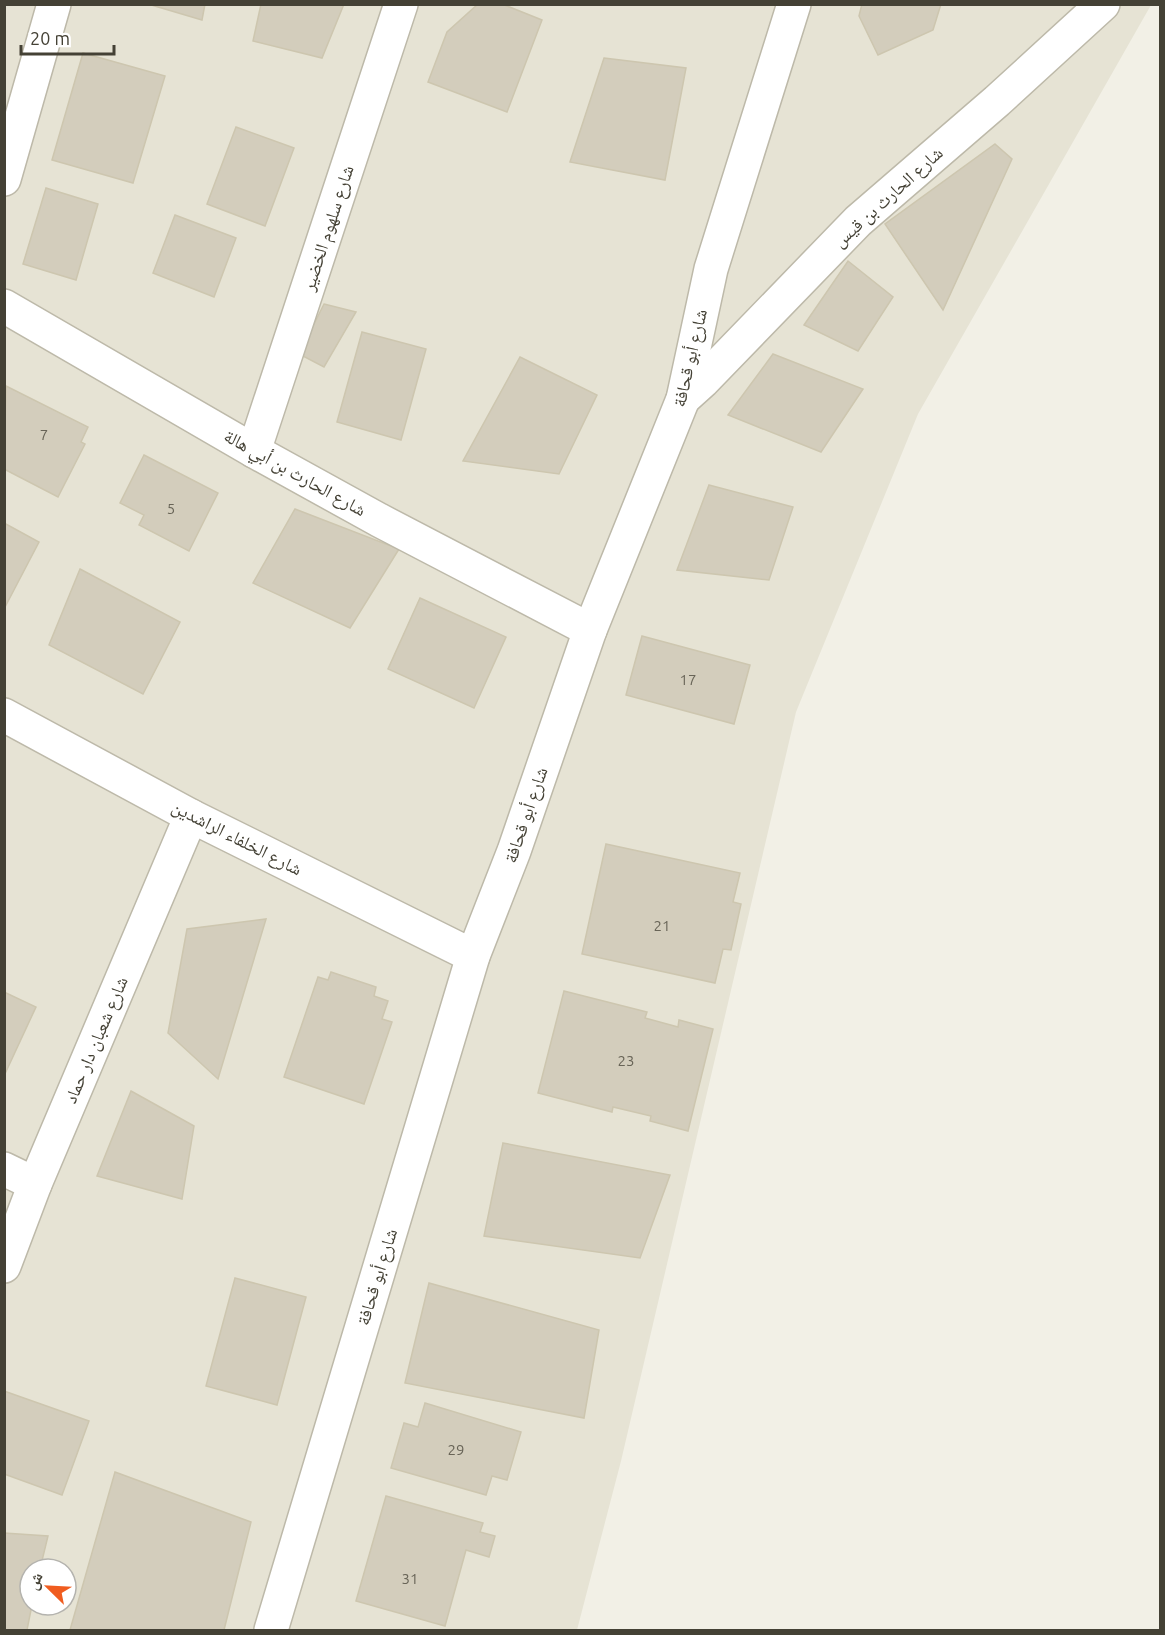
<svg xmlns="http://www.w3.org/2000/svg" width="1165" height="1635" font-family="Ubuntu,'Noto Naskh Arabic',sans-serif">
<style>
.residential{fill:#e6e3d4;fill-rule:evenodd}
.building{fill:#d3cdbc;stroke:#cdc6af;stroke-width:1.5}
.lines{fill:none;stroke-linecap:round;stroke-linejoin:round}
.street-casing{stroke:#bdb9a9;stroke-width:36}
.street{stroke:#fff;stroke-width:33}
.labels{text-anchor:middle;stroke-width:6;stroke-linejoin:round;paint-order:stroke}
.number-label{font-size:15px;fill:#686457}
.street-label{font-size:18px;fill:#444135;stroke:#fff}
</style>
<rect width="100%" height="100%" fill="#f2f0e6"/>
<path class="residential" d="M5,5H1151L918,414L796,712L621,1461L577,1630H5ZM30,1569H66V1605H30Z"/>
<g class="building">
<polygon points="148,4 205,4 202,20"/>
<polygon points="261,4 344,4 322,58 253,41"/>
<polygon points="478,4 502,4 542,20 507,112 428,82 447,32"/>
<polygon points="862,4 941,4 933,30 878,55 859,16"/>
<polygon points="83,53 165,76 133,183 52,160"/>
<polygon points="604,58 686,68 665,180 570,162"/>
<polygon points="236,127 294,148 265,226 207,204"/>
<polygon points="995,144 1012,159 943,310 885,224"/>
<polygon points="46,188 98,204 76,280 23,264"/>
<polygon points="175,215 236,238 214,297 153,273"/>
<polygon points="848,261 893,297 858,351 804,325"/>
<polygon points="324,304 356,312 324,367 299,354"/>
<polygon points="362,332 426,349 401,440 337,422"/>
<polygon points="773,354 863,389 821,452 728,415"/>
<polygon points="520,357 597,395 559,474 463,461"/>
<polygon points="6,386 88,427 81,442 85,444 58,497 4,469"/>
<polygon points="144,455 218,493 189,551 139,525 144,515 120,503"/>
<polygon points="709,485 793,507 769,580 677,570"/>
<polygon points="295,509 399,549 350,628 253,583"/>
<polygon points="4,523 39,542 4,609"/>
<polygon points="80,569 180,622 143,694 49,645"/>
<polygon points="420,598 506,637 474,708 388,669"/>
<polygon points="642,636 750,665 734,724 626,695"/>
<polygon points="606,844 740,873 733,902 741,904 731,950 723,949 715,983 582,954"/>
<polygon points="266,919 218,1079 168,1033 187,929"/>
<polygon points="331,972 376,987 374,996 388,1001 382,1019 392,1022 364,1104 284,1077 318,977 328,980"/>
<polygon points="564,991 647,1012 645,1018 678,1027 679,1020 713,1029 688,1131 650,1121 651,1116 613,1107 612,1112 538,1093"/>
<polygon points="4,992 36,1007 4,1076"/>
<polygon points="131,1091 194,1126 182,1199 97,1176"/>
<polygon points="503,1143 670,1175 640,1258 484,1236"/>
<polygon points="235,1278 306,1297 277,1405 206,1386"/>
<polygon points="429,1283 599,1330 584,1418 405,1383"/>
<polygon points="4,1391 89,1421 62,1495 4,1474"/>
<polygon points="425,1403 521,1432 507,1480 492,1476 486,1495 391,1468 404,1423 418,1427"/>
<polygon points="115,1472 251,1522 224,1630 70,1630"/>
<polygon points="386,1496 483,1523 480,1532 495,1536 489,1557 466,1550 445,1626 356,1601"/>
<polygon points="4,1533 48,1536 40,1569 30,1569 30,1605 32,1605 27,1630 4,1630"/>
</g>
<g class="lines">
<defs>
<g id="street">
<polyline points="4,179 54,4"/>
<polyline points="4,306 254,451 379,520 590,630"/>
<polyline points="683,399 703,381 858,221 997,101 1103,4"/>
<polyline points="254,451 401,4"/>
<polyline points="4,715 191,816 473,956"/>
<polyline points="4,1169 35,1184"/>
<polyline points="4,1266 35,1184 191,816"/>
<polyline points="271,1630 473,956 514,851 590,630 683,399 711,269 794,4"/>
</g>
</defs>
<use href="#street" class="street-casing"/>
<use href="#street" class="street"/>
</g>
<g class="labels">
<g class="number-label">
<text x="44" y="440">7</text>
<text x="171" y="514">5</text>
<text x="688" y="685">17</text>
<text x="662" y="931">21</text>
<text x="626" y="1066">23</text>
<text x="456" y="1455">29</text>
<text x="410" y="1584">31</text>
</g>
<g class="street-label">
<text transform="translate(888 197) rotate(-42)" y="6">شارع الحارث بن قيس</text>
<text transform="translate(328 228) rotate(-72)" y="6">شارع سلهوم الخضير</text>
<text transform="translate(690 358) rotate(-77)" y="6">شارع أبو قحافة</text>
<text transform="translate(295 473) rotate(29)" y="6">شارع الحارث بن أبي هالة</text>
<text transform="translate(526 815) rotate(-71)" y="6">شارع أبو قحافة</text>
<text transform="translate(237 838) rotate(27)" y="6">شارع الخلفاء الراشدين</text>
<text transform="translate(96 1040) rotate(-67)" y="6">شارع شعبان دار حماد</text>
<text transform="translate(377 1277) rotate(-73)" y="6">شارع أبو قحافة</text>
</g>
</g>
<rect width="1165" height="1635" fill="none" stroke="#444135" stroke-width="12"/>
<g transform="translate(48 1587) rotate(294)"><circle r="28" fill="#ffffff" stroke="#b4b3ae" stroke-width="1.5"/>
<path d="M0-4.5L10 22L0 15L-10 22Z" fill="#f05c1f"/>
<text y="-9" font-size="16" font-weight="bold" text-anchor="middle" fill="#444135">ش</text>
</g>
<path d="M21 45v9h93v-9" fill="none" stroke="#444135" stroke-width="3"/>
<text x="30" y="45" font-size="18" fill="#444135" stroke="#ffffff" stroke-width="4.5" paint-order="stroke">20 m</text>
</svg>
